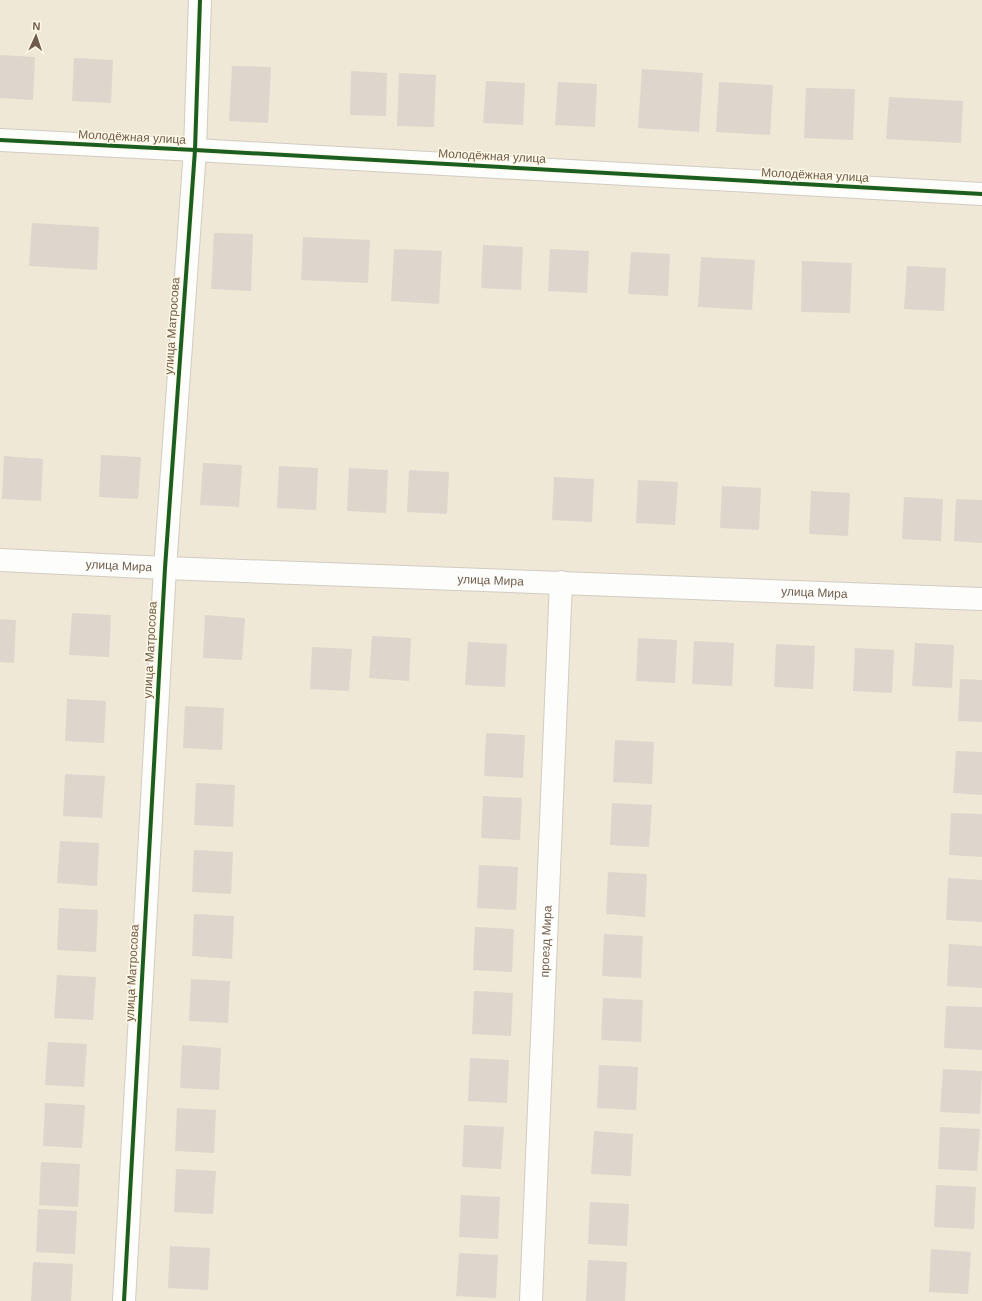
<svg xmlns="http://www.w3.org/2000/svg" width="982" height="1301" font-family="Helvetica,sans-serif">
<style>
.residential{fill:#efe8d6}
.building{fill:#ddd6cc}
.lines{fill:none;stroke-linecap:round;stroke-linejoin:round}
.minor-casing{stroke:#d2ccc2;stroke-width:24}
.minor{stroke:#fdfdfb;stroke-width:22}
.cycleway-casing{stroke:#fdf8e6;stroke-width:6}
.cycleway{stroke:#1b5e20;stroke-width:4}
.labels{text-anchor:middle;stroke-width:3;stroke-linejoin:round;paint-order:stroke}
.street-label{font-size:12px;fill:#6f5c4a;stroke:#fdf8e6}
</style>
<rect width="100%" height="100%" fill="#f4f0e6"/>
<rect class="residential" x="0" y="0" width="982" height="1301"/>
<g class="building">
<polygon points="0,55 35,57 33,100 0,98"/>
<polygon points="74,58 113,60 111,103 72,101"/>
<polygon points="232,66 271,67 268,123 229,121"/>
<polygon points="642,69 703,73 699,132 638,128"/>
<polygon points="351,71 387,73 386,116 350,115"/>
<polygon points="399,73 436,75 434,127 397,126"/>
<polygon points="486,81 525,83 523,125 483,123"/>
<polygon points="558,82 597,84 595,127 555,125"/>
<polygon points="719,82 773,85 770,135 716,132"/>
<polygon points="806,88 855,89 853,140 804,138"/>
<polygon points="889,97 963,101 961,143 886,139"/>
<polygon points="32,223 99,227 97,270 29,266"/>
<polygon points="214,233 253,234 251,291 211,289"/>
<polygon points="303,237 370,240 368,283 301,280"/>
<polygon points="483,245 523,247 521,290 481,288"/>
<polygon points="394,249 442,251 439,304 391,301"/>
<polygon points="550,249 589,251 587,293 548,291"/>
<polygon points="631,252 670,254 668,296 628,294"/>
<polygon points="701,257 755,260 752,310 698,307"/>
<polygon points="802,261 852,263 850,313 801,312"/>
<polygon points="907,266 946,268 944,311 904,309"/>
<polygon points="101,455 141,457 138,499 99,497"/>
<polygon points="4,456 43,459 41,501 2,499"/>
<polygon points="203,463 242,465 239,507 200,505"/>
<polygon points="279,466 318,468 316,510 277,508"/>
<polygon points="349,468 388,470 386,513 347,511"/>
<polygon points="409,470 449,472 447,514 407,512"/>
<polygon points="554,477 594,479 592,522 552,520"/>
<polygon points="638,480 678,482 675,525 636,523"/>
<polygon points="722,486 761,488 759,530 720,528"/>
<polygon points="811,491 850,493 848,536 809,534"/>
<polygon points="904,497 943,499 941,541 902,539"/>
<polygon points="956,499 982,500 982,543 954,541"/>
<polygon points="72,613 111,615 109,657 69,655"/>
<polygon points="205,615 245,618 242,660 203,658"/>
<polygon points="0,619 16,620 14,663 0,662"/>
<polygon points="372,636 411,638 409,681 369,678"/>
<polygon points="638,638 677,640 675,683 636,681"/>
<polygon points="694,641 734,643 732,686 692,684"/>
<polygon points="468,642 507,644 505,687 465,685"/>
<polygon points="915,643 954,645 952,688 912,686"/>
<polygon points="776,644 815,646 813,689 774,687"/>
<polygon points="312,647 352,649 349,691 310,689"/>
<polygon points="855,648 894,650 892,693 853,691"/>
<polygon points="960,679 982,680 982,722 958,721"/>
<polygon points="67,699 106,701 104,743 65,741"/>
<polygon points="185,706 224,708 222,750 183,748"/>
<polygon points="486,733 525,735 523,778 484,776"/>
<polygon points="615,740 654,742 652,784 613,782"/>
<polygon points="956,751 982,752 982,795 953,793"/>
<polygon points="65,774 105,776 102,818 63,816"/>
<polygon points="196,783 235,785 233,827 194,825"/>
<polygon points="483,796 522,798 520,840 481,838"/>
<polygon points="612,803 652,805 649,847 610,845"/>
<polygon points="951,813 982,814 982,857 949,855"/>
<polygon points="60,841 99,843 97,886 57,883"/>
<polygon points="194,850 233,852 231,894 192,892"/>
<polygon points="479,865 518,867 516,910 477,908"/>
<polygon points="608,872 647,874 645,917 606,914"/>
<polygon points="948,878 982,880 982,922 946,920"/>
<polygon points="59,908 98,910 96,952 57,950"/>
<polygon points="194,914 234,916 232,959 192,956"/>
<polygon points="475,927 514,929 512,972 473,970"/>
<polygon points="604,934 643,936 641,978 602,976"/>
<polygon points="949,944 982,946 982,988 947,986"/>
<polygon points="57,975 96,977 93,1020 54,1018"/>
<polygon points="191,979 230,981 228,1023 189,1021"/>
<polygon points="474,991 513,993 511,1036 472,1034"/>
<polygon points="603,998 643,1000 641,1042 601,1040"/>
<polygon points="946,1006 982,1007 982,1050 944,1048"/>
<polygon points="48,1042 87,1044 84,1087 45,1085"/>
<polygon points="182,1045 221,1048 219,1090 180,1088"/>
<polygon points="470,1058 509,1060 507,1103 468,1101"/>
<polygon points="599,1065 638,1067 636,1110 597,1108"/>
<polygon points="943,1069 982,1071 980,1114 940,1112"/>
<polygon points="45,1103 85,1105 82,1148 43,1146"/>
<polygon points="177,1108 216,1110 214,1153 175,1151"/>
<polygon points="464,1125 504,1127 501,1169 462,1167"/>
<polygon points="940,1127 980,1129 977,1171 938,1169"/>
<polygon points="594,1131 633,1134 631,1176 591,1174"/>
<polygon points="41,1162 80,1164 78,1207 39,1205"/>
<polygon points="176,1169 216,1171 213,1214 174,1212"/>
<polygon points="936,1185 976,1187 974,1229 934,1227"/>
<polygon points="461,1195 500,1197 498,1239 459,1237"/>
<polygon points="590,1202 629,1204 627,1246 588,1244"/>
<polygon points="38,1209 77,1211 75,1254 36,1252"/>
<polygon points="170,1246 210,1248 208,1290 168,1288"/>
<polygon points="931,1249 971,1252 968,1294 929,1292"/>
<polygon points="459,1253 498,1255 496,1298 456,1296"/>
<polygon points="588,1260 627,1262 625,1301 586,1301"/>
<polygon points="33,1262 73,1264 71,1301 31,1301"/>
</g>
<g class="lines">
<defs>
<g id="minor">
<polyline points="0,140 195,150 982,194"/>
<path id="s1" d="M0,560L165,568L982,599"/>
<polyline points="124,1301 165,568 195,150 200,0"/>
<path id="s2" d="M531,1301L561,582"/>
</g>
</defs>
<use href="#minor" class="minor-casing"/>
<use href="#minor" class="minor"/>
<defs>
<g id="cycleway">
<polyline points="0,140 195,150 982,194"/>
<polyline points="124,1301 165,568 195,150 200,0"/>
</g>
</defs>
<use href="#cycleway" class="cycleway-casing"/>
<use href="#cycleway" class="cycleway"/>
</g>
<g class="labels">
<g class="street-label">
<text transform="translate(132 137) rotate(3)" y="4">Молодёжная улица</text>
<text transform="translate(492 156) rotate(3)" y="4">Молодёжная улица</text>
<text transform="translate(815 175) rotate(3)" y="4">Молодёжная улица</text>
<text transform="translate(172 326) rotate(-86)" y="4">улица Матросова</text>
<text dy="4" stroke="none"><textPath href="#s1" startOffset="119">улица Мира</textPath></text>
<text dy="4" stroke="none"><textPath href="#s1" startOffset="491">улица Мира</textPath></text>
<text dy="4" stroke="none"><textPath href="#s1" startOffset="815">улица Мира</textPath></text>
<text transform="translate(150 650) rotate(-87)" y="4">улица Матросова</text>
<text dy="4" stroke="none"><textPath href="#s2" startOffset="360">проезд Мира</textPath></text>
<text transform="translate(132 973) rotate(-87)" y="4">улица Матросова</text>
</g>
</g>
<g transform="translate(36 36) rotate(3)" stroke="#fdf8e6" stroke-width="3" paint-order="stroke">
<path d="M0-3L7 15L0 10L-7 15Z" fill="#6f5c4a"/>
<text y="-6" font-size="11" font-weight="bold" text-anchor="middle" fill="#6f5c4a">N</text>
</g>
</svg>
